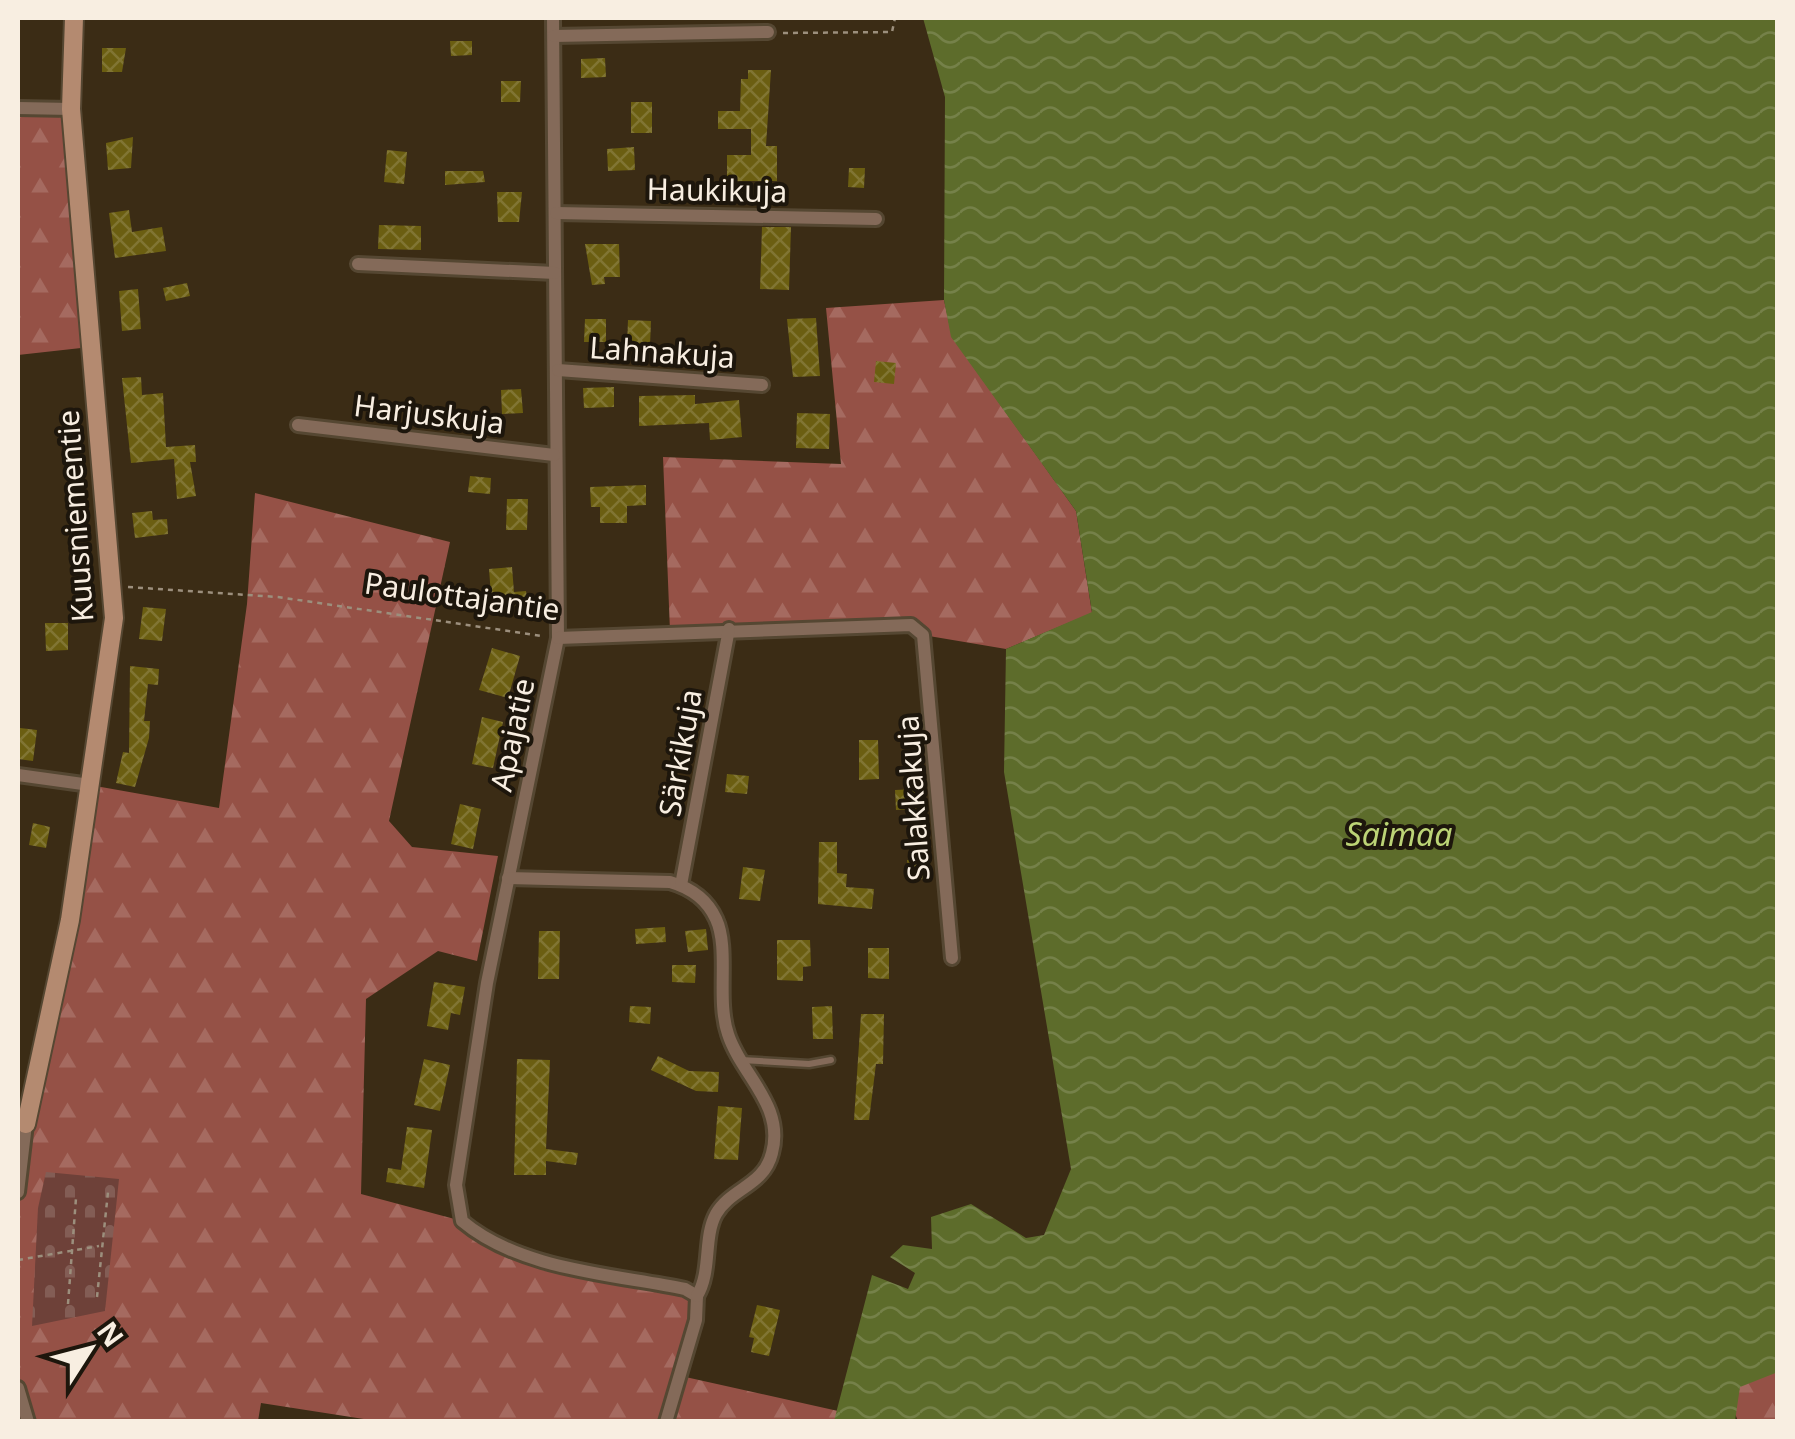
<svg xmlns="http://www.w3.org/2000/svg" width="1795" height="1439" font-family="'Noto Sans',sans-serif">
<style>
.forest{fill:url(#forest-firs)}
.cemetery{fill:url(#cemetery-stones)}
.water{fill:url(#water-waves)}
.building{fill:url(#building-cross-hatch)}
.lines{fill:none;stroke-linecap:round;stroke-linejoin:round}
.lane-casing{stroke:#554732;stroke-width:11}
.street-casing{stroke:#554732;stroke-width:18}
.secondary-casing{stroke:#554732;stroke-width:22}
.path{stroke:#9c8f7d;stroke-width:2.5;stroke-dasharray:5 5;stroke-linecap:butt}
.lane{stroke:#846a59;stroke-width:6}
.street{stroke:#846a59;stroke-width:12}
.secondary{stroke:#b48a70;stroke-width:18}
.labels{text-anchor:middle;stroke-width:8;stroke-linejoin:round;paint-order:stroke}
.street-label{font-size:30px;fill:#f8eee1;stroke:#1d160c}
.water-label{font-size:32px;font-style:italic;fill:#bcd476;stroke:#1d160c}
</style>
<defs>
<pattern id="forest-firs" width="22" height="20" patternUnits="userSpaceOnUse" patternTransform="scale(2.5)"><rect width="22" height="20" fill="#955146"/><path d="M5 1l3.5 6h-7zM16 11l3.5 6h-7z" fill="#a56a60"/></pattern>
<pattern id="cemetery-stones" width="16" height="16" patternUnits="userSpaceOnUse" patternTransform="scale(2.5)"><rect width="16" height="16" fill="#6e4139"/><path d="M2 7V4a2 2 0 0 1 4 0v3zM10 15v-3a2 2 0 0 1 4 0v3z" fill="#835d55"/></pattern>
<pattern id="water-waves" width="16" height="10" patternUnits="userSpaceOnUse" patternTransform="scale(2.5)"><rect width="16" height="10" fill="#5d6c2b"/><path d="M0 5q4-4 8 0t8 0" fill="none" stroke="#758149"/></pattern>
<pattern id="building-cross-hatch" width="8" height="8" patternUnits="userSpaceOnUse" patternTransform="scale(2.5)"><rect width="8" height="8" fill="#6b5e11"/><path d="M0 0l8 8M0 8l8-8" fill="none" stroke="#817533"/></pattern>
</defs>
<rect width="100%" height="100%" fill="#3b2c15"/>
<g class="forest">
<polygon points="18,112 65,114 81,348 18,355"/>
<polygon points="944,300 952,337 1076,511 1092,613 1006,649 923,635 910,625 670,631 663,457 841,464 826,308"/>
<polygon points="255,493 450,542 389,821 412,847 498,856 477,961 438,951 366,999 361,1194 462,1221 536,1258 697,1296 681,1376 838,1411 834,1422 383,1422 261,1403 258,1421 18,1421 18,1122 90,785 219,808 247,604"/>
<polygon points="1770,1372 1777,1373 1777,1421 1738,1421 1734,1411 1740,1386"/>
</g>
<polygon class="cemetery" points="46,1172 119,1179 105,1311 32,1326 38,1208"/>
<polygon class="water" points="923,18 1777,18 1778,1372 1740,1387 1735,1421 834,1421 872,1275 908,1289 915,1273 890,1257 903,1245 932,1249 931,1217 971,1204 1026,1238 1044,1235 1071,1169 1004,772 1006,649 1092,612 1076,511 951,337 944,300 945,97"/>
<g class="building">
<polygon points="450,41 472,41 472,55 451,56"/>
<polygon points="102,48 126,48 122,72 102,72"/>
<polygon points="605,58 606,77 581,78 581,59"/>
<polygon points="748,70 771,70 766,146 777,146 777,181 727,181 727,155 751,155 751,129 718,129 718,111 740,111 741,79 748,79"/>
<polygon points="501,81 521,81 520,102 501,102"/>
<rect x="631" y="102" width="21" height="31"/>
<polygon points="133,137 131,168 108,170 106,143"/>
<polygon points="634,147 635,170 608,171 607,149"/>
<polygon points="387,150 407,152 404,184 384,182"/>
<polygon points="849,168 865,168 864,188 848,187"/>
<polygon points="445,171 483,171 485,182 445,185"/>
<polygon points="497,192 522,192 519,222 498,222"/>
<polygon points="129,210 132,232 162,227 166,251 115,258 109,213"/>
<polygon points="379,225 421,226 421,250 378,249"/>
<polygon points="762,227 791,227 789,290 760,289"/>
<polygon points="585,244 619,244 620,277 604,277 605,284 592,285"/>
<polygon points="187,283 190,296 166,301 163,288"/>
<polygon points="138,289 141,329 122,331 119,291"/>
<polygon points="816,318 820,376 793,377 787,319"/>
<polygon points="585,319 606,319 606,342 584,342"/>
<polygon points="628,320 651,321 650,346 627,345"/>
<polygon points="876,361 896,363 894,384 874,382"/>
<polygon points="141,377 142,395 163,393 166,447 195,445 196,462 190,462 196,496 177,499 174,459 131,463 122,378"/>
<polygon points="614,387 614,407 584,408 583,388"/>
<polygon points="521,389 523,413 502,414 501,390"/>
<polygon points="695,395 695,404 739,400 742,437 710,440 709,423 639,426 639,396"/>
<polygon points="797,413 830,414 829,449 796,448"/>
<polygon points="470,476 491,478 490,494 468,492"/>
<polygon points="646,485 646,505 627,506 627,523 600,523 600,507 591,507 590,487"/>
<polygon points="507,499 528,499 527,530 506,530"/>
<polygon points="152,511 153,520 167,519 168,534 135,538 132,513"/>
<polygon points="512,567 514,592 526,591 528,605 492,608 489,569"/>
<polygon points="143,607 166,609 162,641 139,639"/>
<polygon points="45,623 68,623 68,650 46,651"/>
<polygon points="492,648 520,656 508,698 479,690"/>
<polygon points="130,666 159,669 158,685 148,684 144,721 150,721 149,738 135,787 116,783 123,752 129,753"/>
<polygon points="482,717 503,722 493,768 472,764"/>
<polygon points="20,728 37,730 33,761 18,759"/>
<polygon points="859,740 878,740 879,779 859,780"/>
<polygon points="727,774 749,776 747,794 725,792"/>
<polygon points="917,789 917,809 896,810 895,790"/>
<polygon points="460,804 481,809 473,849 451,844"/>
<polygon points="33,823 50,827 46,848 29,845"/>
<polygon points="819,842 837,842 837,873 847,874 846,887 874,889 872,909 818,904"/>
<polygon points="924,859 925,879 908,880 907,860"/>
<polygon points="743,867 765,870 760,901 739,899"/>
<polygon points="665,927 666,942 636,944 635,929"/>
<polygon points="706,929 708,950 688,952 685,931"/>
<polygon points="539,931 560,931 559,979 538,979"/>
<polygon points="777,940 810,940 811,966 803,967 803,981 777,980"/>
<polygon points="868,948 889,948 889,979 868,978"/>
<polygon points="672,965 696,965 695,983 672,982"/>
<polygon points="434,982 465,987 460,1015 451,1013 448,1030 427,1026"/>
<polygon points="630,1006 651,1007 650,1024 629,1022"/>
<polygon points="832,1006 833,1039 813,1039 812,1007"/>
<polygon points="861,1014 884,1014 883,1064 876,1064 869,1120 854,1120"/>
<polygon points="658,1056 689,1071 719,1072 718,1092 696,1091 651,1070"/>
<polygon points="424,1059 450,1065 440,1111 414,1105"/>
<polygon points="517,1059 550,1060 546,1149 578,1153 576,1165 546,1161 546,1175 514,1175"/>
<polygon points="718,1106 742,1108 738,1160 714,1159"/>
<polygon points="407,1127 432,1130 424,1188 386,1182 388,1168 401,1170"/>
<polygon points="757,1305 780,1310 769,1356 751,1352 754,1338 749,1337"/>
</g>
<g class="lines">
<defs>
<polyline id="lane" points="741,1060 809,1064 831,1060"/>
<g id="street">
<path d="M553,18L558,638L487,983L456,1185L462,1221C520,1270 612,1274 685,1289L697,1296L696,1320L666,1422"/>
<polyline points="554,36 768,32"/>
<polyline points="18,108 71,109"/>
<polyline points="556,213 876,219"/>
<polyline points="358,264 555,273"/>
<polyline points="558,370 762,385"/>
<polyline points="298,425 554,455"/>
<polyline points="558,638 911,625 923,635 952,958"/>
<polyline points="18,775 90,785"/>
<path d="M508,878L670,882C691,888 707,899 716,919C730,949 716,999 728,1034C741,1075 785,1105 772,1153C764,1186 731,1188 716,1214C703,1238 712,1271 697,1296"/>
<polyline points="681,885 729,629"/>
<polyline points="18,1192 26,1124 18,1122"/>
<polyline points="18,1388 28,1422"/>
</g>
<polyline id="secondary" points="26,1124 70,920 114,618 71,109 74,18"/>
</defs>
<use href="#lane" class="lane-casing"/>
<use href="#street" class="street-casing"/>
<use href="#secondary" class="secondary-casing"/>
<g class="path">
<polyline points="783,33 892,32 895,18"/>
<polyline points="128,587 278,597 542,636"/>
<polyline points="18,1260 99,1246"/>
<polyline points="97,1297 108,1192"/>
<polyline points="68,1304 76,1198"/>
</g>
<use href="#lane" class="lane"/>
<use href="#street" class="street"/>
<use href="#secondary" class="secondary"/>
</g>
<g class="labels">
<g class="street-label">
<text transform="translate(717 191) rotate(1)" y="10">Haukikuja</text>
<text transform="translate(662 353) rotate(4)" y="10">Lahnakuja</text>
<text transform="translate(429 415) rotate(7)" y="10">Harjuskuja</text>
<text transform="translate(76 516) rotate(-94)" y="10">Kuusniementie</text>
<text transform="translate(462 597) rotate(8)" y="10">Paulottajantie</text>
<text transform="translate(513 735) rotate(-78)" y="10">Apajatie</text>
<text transform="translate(681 753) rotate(-80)" y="10">Särkikuja</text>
<text transform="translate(914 798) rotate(-94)" y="10">Salakkakuja</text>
</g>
<g class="water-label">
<text x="1399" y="846">Saimaa</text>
</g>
</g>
<rect width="1795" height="1439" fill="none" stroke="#f8eee1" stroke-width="40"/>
<g transform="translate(90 1349) rotate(54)" stroke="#1d160c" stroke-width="8" paint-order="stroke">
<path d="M0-8L18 38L0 25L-18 38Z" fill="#f8eee1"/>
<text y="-15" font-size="28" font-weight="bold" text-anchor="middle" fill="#f8eee1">N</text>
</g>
</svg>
